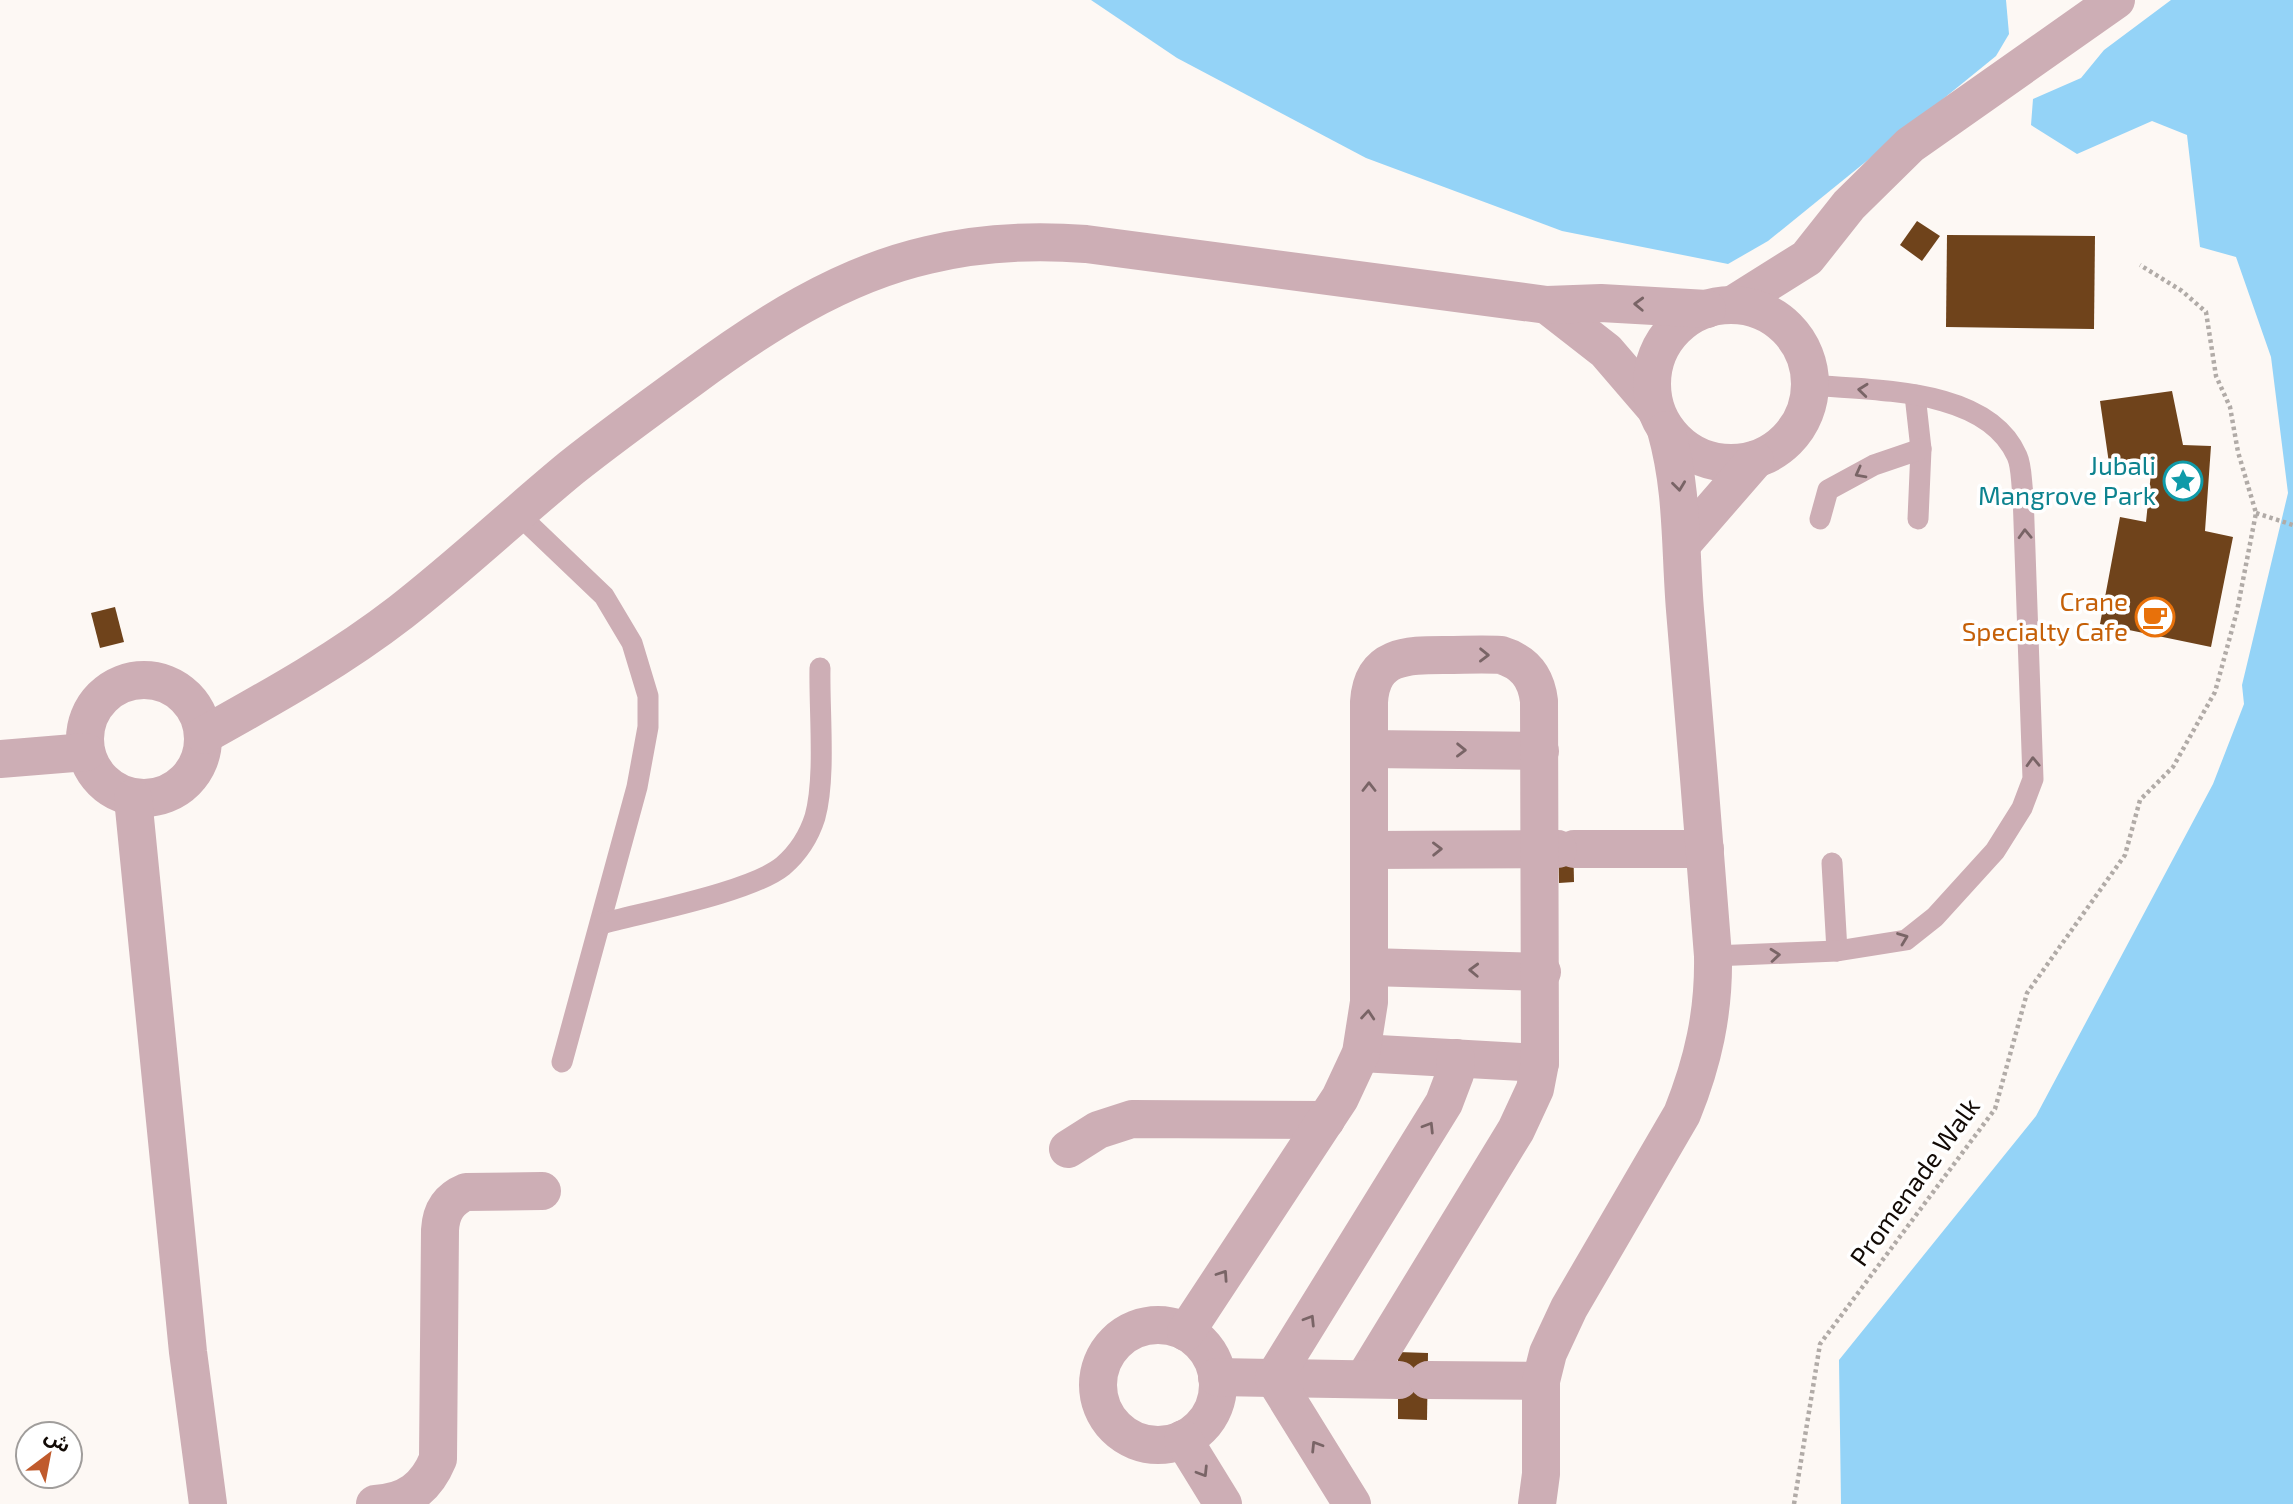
<svg xmlns="http://www.w3.org/2000/svg" width="2293" height="1504" font-family="'Exo 2','Noto Sans Arabic',sans-serif">
<style>
.water{fill:#94d3f7}
.building{fill:#6f431b}
.lines{fill:none;stroke-linecap:round;stroke-linejoin:round}
.path{stroke:#b1aba7;stroke-width:4.5;stroke-dasharray:3.5 3.5;stroke-linecap:butt}
.service{stroke:#cdaeb5;stroke-width:21}
.minor{stroke:#cdaeb5;stroke-width:38}
.oneway{stroke:#796466}
.labels{text-anchor:middle;stroke-width:7;stroke-linejoin:round;paint-order:stroke}
.culture-label{font-size:26px;fill:#0d838f;stroke:#fff;text-anchor:end}
.food-label{font-size:26px;fill:#c56008;stroke:#fff;text-anchor:end}
.street-label{font-size:26px;fill:#120a05;stroke:#fff}
</style>
<rect width="100%" height="100%" fill="#fdf8f4"/>
<g class="water">
<polygon points="1091,0 2006,0 2009,34 1996,56 1768,241 1728,264 1562,231 1366,158 1177,58"/>
<polygon points="2171,0 2293,0 2293,1504 1841,1504 1839,1360 2036,1116 2213,784 2244,704 2242,685 2288,493 2271,357 2236,257 2200,247 2187,135 2152,121 2077,154 2031,125 2033,99 2081,78 2104,50"/>
</g>
<g class="building">
<polygon points="1917,221 1940,236 1922,261 1900,245"/>
<polygon points="1947,235 2095,236 2094,329 1946,327"/>
<polygon points="2172,391 2183,445 2211,446 2205,531 2233,537 2211,647 2100,624 2120,517 2146,522 2151,473 2111,477 2100,401"/>
<polygon points="115,607 124,642 100,648 91,613"/>
<polygon points="1573,833 1574,882 1559,883 1558,834"/>
<polygon points="1398,1352 1428,1353 1427,1420 1398,1419"/>
</g>
<g class="lines">
<g class="path">
<polyline points="2256,513 2293,525"/>
<polyline points="1794,1504 1820,1344 1995,1109 2027,993 2125,855 2140,800 2173,767 2215,692 2237,611 2256,513 2238,452 2230,407 2216,376 2206,312 2182,291 2140,265"/>
</g>
<g class="service">
<polyline points="1915,395 1921,449 1918,519"/>
<polyline points="517,513 604,596 632,643 648,696 648,727 637,787 562,1062"/>
<polyline points="1820,519 1828,490 1874,465 1921,449"/>
<polyline points="1832,863 1837,951"/>
<path d="M601,924C645,912 751,892 783,866C798,853 809,836 815,817C826,777 819,711 820,668"/>
<path d="M1713,956L1837,951L1906,940L1935,917L1995,851L2022,808L2033,779L2023,494C2021,482 2022,467 2017,456C1987,387 1874,391 1811,385"/>
</g>
<g class="minor">
<polyline points="1547,305 1606,351 1655,408"/>
<polyline points="1732,305 1807,258 1849,205 1910,145 2116,0"/>
<circle cx="1731" cy="384" r="79"/>
<polyline points="1682,544 1755,460"/>
<circle cx="144" cy="739" r="59"/>
<path d="M204,735C272,697 339,660 401,612C460,566 514,515 571,468C610,437 650,408 690,379C762,326 840,275 928,255C981,242 1032,240 1086,244L1547,305L1601,303L1707,309"/>
<polyline points="1369,749 1540,751"/>
<polyline points="0,759 86,752"/>
<polyline points="133,798 188,1352 208,1504"/>
<polyline points="1574,849 1705,849"/>
<polyline points="1369,850 1558,849"/>
<polyline points="1369,967 1542,972"/>
<polyline points="1361,1053 1540,1063"/>
<polyline points="1068,1149 1098,1130 1132,1119 1326,1120"/>
<circle cx="1158" cy="1385" r="60"/>
<path d="M1186,1332L1340,1098L1361,1053L1369,1002V702C1372,654 1408,655 1446,655C1464,655 1482,654 1501,655C1524,662 1536,676 1539,701L1540,1063L1535,1089L1516,1130L1364,1379"/>
<polyline points="1217,1377 1399,1380"/>
<polyline points="1428,1380 1541,1381"/>
<polyline points="1183,1439 1223,1504"/>
<path d="M375,1504C407,1502 426,1488 438,1459L440,1230C441,1211 449,1199 466,1192L542,1191"/>
<polyline points="1352,1504 1274,1378 1444,1103 1455,1074 1456,1058"/>
<path d="M1537,1504L1541,1474V1381L1548,1353L1569,1308L1682,1114C1703,1062 1714,1013 1713,956C1704,841 1695,725 1685,610C1680,548 1683,490 1666,430"/>
</g>
</g>
<defs><path id="oneway-chevron" d="M-2-3.5L2.5 0L-2 3.5" fill="none" stroke-width="1.6" stroke-linecap="round" stroke-linejoin="round" transform="scale(1.75)"/></defs>
<g class="oneway">
<use href="#oneway-chevron" transform="translate(1639 304) rotate(-178)"/>
<use href="#oneway-chevron" transform="translate(1863 390) rotate(-174)"/>
<use href="#oneway-chevron" transform="translate(1860 473) rotate(152)"/>
<use href="#oneway-chevron" transform="translate(1679 486) rotate(83)"/>
<use href="#oneway-chevron" transform="translate(2025 534) rotate(-92)"/>
<use href="#oneway-chevron" transform="translate(1484 655) rotate(1)"/>
<use href="#oneway-chevron" transform="translate(1461 750) rotate(1)"/>
<use href="#oneway-chevron" transform="translate(2033 762) rotate(-92)"/>
<use href="#oneway-chevron" transform="translate(1369 787) rotate(-90)"/>
<use href="#oneway-chevron" transform="translate(1437 849) rotate(-1)"/>
<use href="#oneway-chevron" transform="translate(1903 938) rotate(-21)"/>
<use href="#oneway-chevron" transform="translate(1775 955) rotate(-5)"/>
<use href="#oneway-chevron" transform="translate(1474 970) rotate(-178)"/>
<use href="#oneway-chevron" transform="translate(1368 1015) rotate(-85)"/>
<use href="#oneway-chevron" transform="translate(1429 1127) rotate(-58)"/>
<use href="#oneway-chevron" transform="translate(1223 1275) rotate(-56)"/>
<use href="#oneway-chevron" transform="translate(1310 1320) rotate(-58)"/>
<use href="#oneway-chevron" transform="translate(1316 1446) rotate(-122)"/>
<use href="#oneway-chevron" transform="translate(1203 1472) rotate(58)"/>
</g>
<defs>
<symbol id="sight-ring" viewBox="-11 -11 22 22"><circle r="9.5" fill="#fff" stroke="#0f9aa8" stroke-width="1.5"/><path d="M0-6L1.8-2.2L6-1.7L2.9 1.2L3.7 5.4L0 3.3L-3.7 5.4L-2.9 1.2L-6-1.7L-1.8-2.2Z" fill="#0f9aa8"/></symbol>
<symbol id="cafe-ring" viewBox="-11 -11 22 22"><circle r="9.5" fill="#fff" stroke="#e8710a" stroke-width="1.5"/><path d="M-5.5-4.5H6V0H3Q3 3.5 0 3.5H-2.5Q-5.5 3.5-5.5 0ZM3-3.2v2h1.7v-2ZM-6 4.5H4V6H-6Z" fill="#e8710a"/></symbol>
</defs>
<g fill-rule="evenodd">
<use href="#sight-ring" x="2161" y="459" width="44" height="44"/>
<use href="#cafe-ring" x="2133" y="595" width="44" height="44"/>
</g>
<g class="labels">
<g class="culture-label">
<text x="2156" y="475">Jubali<tspan x="2156" dy="30">Mangrove Park</tspan></text>
</g>
<g class="food-label">
<text x="2128" y="611">Crane<tspan x="2128" dy="30">Specialty Cafe</tspan></text>
</g>
<g class="street-label">
<text transform="translate(1915 1182) rotate(-54)" y="9">Promenade Walk</text>
</g>
</g>
<g transform="translate(49 1455) rotate(32)"><circle r="33" fill="#ffffff" stroke="#a09d9b" stroke-width="2"/>
<path d="M0-5L12 26L0 18L-12 26Z" fill="#c05a2c"/>
<text y="-10" font-size="19" font-weight="bold" text-anchor="middle" fill="#120a05">ش</text>
</g>
</svg>
